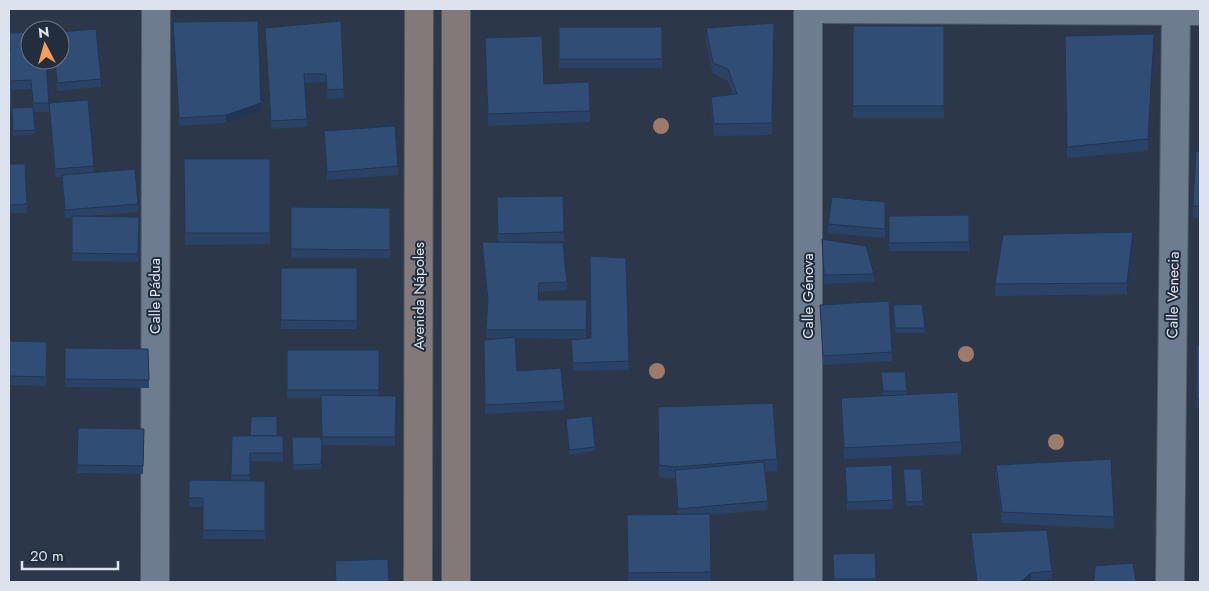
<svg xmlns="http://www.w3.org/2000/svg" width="1209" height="591" font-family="Jost,sans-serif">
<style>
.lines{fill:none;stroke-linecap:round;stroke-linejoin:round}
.minor-casing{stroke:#4c5664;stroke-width:30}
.tertiary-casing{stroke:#4c5664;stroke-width:30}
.secondary-casing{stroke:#4c5664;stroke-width:30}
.minor{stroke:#6e7c8f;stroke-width:28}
.tertiary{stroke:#6e7c8f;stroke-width:28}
.secondary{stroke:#837979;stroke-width:28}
.tree{fill:#9d7b68}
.wall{fill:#294265;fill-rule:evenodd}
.shaded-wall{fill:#223652}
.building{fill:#304d75;stroke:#223652}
.labels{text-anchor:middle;stroke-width:4;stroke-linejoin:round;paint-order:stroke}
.street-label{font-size:15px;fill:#dce3ee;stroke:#222e3e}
</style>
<rect width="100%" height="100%" fill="#2c3849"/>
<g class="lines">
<defs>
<g id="minor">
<polyline points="808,9 808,582"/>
<polyline points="155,582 156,9"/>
<polyline points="1170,582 1176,9"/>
</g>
<polyline id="tertiary" points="822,9 1200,11"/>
<g id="secondary">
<polyline points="418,582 419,9"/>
<polyline points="456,582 456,9"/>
</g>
</defs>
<use href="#minor" class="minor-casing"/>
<use href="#tertiary" class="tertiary-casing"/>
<use href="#secondary" class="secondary-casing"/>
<use href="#minor" class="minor"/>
<use href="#tertiary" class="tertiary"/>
<use href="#secondary" class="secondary"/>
</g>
<g class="tree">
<circle cx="661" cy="126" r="8"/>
<circle cx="966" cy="354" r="8"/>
<circle cx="657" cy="371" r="8"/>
<circle cx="1056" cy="442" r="8"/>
</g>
<g class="wall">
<polygon points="341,21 344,98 327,99 326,82 305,83 307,127 271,129 265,28"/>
<polygon points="173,22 261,112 226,123 179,126"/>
<polygon points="774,23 772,135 714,136 711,109 711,97 733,95 728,81 713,74 706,40 706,28"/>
<rect x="853" y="26" width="91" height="92"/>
<rect x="559" y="27" width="103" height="41"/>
<path d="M9,33L49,103L94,166V172L138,204V212L91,216L139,217L138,262L72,261V218H65L62,177H55L49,112H34L35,134L13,136L12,113H9ZM31,89L33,107L12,108V90Z"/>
<polygon points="1065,36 1154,46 1148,151 1067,158"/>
<polygon points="485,38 544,84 590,111 590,122 488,126"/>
<polygon points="54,60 60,60 101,79 101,87 57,91"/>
<polygon points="324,131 398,166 398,175 327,180"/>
<polygon points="1200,152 1200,218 1193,217 1193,206"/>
<polygon points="184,159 270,159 270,244 185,245"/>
<polygon points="9,164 27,204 27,213 9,213"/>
<polygon points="563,196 564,241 505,242 567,282 567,290 539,292 538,300 587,300 586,338 591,338 626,258 629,370 573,371 571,340 581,339 515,338 517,371 564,401 564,410 485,414 484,340 500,338 486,338 488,305 482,250 482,242 498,242 497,197"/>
<polygon points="885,202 885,238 828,233 828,224"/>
<polygon points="291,207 390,208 390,258 291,258"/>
<polygon points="969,215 969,251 889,251 889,216"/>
<polygon points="822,239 874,274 874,282 824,284"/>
<polygon points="1133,244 1127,294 995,296 995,284"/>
<rect x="281" y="268" width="76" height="61"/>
<polygon points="820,305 892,352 892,361 823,365"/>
<polygon points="893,305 925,328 925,333 895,333"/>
<polygon points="9,341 47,342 46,386 9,385"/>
<rect x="1197" y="345" width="3" height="63"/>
<polygon points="65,348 148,349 149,388 65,387"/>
<polygon points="287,350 379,350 379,396 396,396 395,446 322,445 321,469 293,470 292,437 322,441 321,398 287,398"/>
<polygon points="881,372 907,391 907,395 961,442 961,454 844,459 841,398 883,396"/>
<polygon points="658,407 777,459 777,471 765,472 768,510 710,515 711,582 628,582 627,515 678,514 675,479 659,477"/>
<polygon points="566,419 595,447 595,451 569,455"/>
<polygon points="78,428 144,429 143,474 77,473"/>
<polygon points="232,436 283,436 283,462 250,461 250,480 265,481 265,539 203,539 203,507 189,507 189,480 231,480"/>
<polygon points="892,465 893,509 847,510 845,467"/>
<polygon points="996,465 1114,517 1114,529 1002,523 996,477"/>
<polygon points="903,469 923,501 923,505 906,506"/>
<polygon points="971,533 1052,571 1052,579 1031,581 1030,582 976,582 971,542"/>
<polygon points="875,553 876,582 834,582 833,554"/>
</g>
<g class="shaded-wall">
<polygon points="1154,34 1154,46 1148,151 1148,139"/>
<polygon points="261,103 261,112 226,123 226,115"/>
<polygon points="1133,232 1133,244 1127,294 1127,283"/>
<polygon points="1031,573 1031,581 1030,582 1020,582"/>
</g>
<g class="building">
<polygon points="258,21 261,103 226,115 179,118 173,22"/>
<polygon points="341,21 344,89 327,90 326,74 304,74 307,119 271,121 265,28"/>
<polygon points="774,23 772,123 714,124 711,97 737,94 728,69 713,63 706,28"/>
<rect x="853" y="26" width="91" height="80"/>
<rect x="559" y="27" width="103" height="32"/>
<polygon points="96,29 101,79 57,83 55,60 60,60 60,32"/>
<polygon points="30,32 30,60 46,60 49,103 33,103 31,80 11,81 12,104 9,104 9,52 10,52 9,33"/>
<polygon points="1154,34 1148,139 1067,147 1065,36"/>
<polygon points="542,36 544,84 589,82 590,111 488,114 485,38"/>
<polygon points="88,100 94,166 55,169 49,103"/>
<polygon points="33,107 35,130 13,131 12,108"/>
<polygon points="395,126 398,166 327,172 324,131"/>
<polygon points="1196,151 1200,152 1200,206 1193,206"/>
<polygon points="184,159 270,159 270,233 185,233"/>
<polygon points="9,164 25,164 27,204 9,205"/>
<polygon points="135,169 138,204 65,210 62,175"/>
<polygon points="563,196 564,232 498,234 497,197"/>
<polygon points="832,197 885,202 885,229 828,224"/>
<polygon points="291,207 390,208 390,250 291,249"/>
<polygon points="969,215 969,242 889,243 889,216"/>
<polygon points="72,216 139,217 138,254 72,253"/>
<polygon points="1133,232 1127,283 995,284 1003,235"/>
<polygon points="822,239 866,246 874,274 824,275"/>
<polygon points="482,242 563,243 567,282 539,283 538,300 587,300 586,330 486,330 488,300"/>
<polygon points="590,256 626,258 629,361 573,363 571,340 591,338"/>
<polygon points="281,268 357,268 357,321 281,320"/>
<polygon points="889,301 892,352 823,356 820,305"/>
<polygon points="922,304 925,328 895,328 893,305"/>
<polygon points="515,337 517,371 561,368 564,401 485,405 484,340"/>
<polygon points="9,341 47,342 46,377 9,376"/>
<rect x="1197" y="345" width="3" height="54"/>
<polygon points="65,348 148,349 149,380 65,379"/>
<rect x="287" y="350" width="92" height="40"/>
<polygon points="881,372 905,372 907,391 883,391"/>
<polygon points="958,392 961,442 844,448 841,398"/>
<polygon points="321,395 396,396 395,437 322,437"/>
<polygon points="773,403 777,459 675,467 659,465 658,407"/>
<polygon points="277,416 277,436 250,436 251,417"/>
<polygon points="592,416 595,447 569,450 566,419"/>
<polygon points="78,428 144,429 143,466 77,465"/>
<polygon points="232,436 283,436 283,453 250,453 250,475 231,475"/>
<polygon points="292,437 320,437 322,441 321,464 293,465"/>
<polygon points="1111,459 1114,517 1002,512 996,465"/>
<polygon points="764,462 768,501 678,509 675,470"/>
<polygon points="892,465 893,500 847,502 845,467"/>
<polygon points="903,469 921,469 923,501 906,502"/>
<polygon points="189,480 265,481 265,531 203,530 203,498 189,498"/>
<polygon points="710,514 711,572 628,573 627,515"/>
<polygon points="1047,530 1052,571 1031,573 1020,582 977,582 971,533"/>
<polygon points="875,553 876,579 834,579 833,554"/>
<polygon points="388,559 389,582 336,582 335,561"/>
<polygon points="1133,563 1136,582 1094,582 1095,566"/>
</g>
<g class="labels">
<g class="street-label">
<text transform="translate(1173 295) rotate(-89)" y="5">Calle Venecia</text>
<text transform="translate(155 296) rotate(-90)" y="5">Calle Pádua</text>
<text transform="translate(419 296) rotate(-90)" y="5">Avenida Nápoles</text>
<text transform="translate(808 296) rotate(-90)" y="5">Calle Génova</text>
</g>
</g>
<rect width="1209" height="591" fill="none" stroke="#dce3ee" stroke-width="20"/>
<g transform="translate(45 45) rotate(354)"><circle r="24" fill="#222e3e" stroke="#6c7684"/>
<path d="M0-4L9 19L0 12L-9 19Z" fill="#fd9c56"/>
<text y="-8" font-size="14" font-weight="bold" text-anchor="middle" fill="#dce3ee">N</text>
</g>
<path d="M22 561v8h96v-8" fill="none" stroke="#dce3ee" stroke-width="2.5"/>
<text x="30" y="561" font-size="15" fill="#dce3ee" stroke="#222e3e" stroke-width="4" paint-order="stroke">20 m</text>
</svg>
